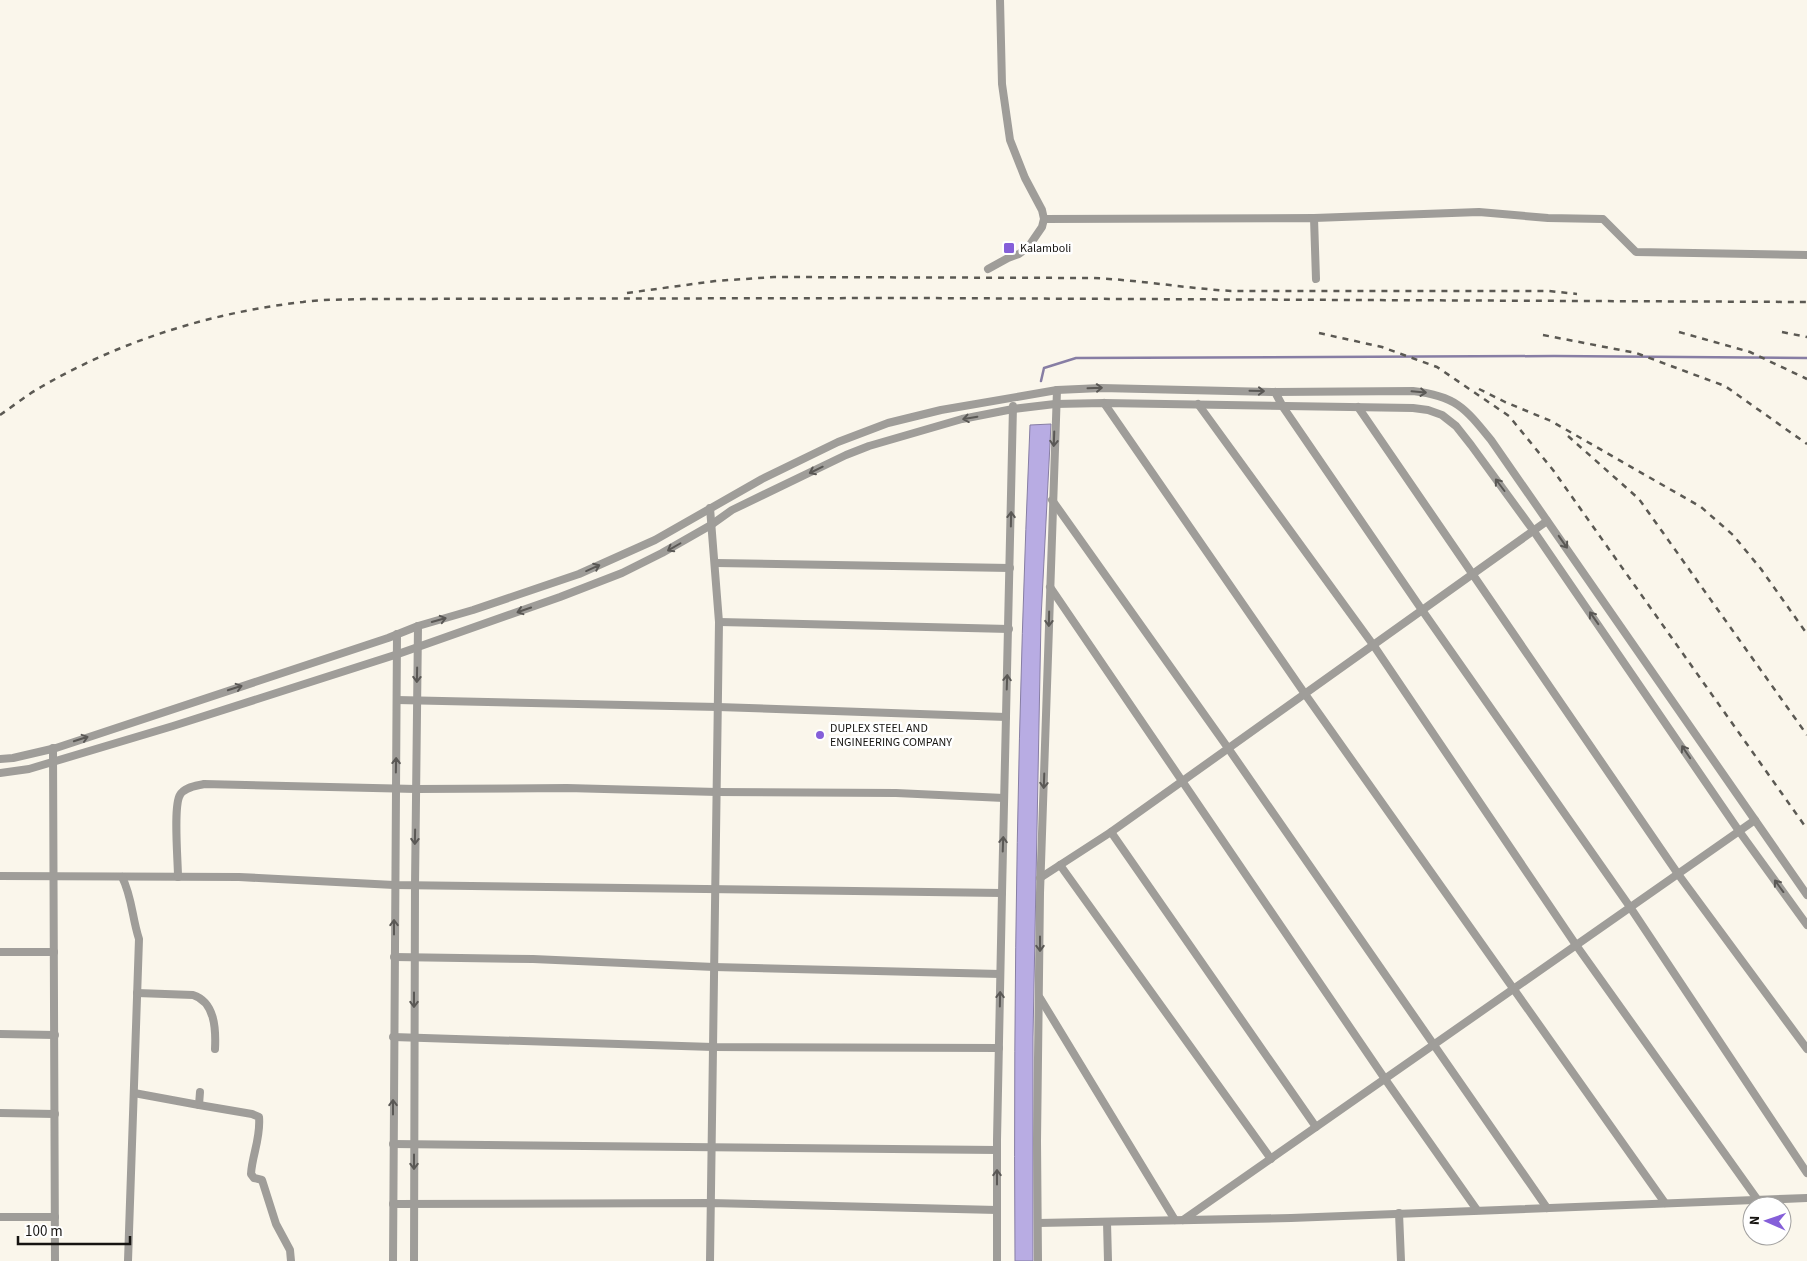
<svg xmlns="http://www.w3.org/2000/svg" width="1807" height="1261" font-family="'Source Sans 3',sans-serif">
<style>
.water{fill:#b8ace3;stroke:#877ea4}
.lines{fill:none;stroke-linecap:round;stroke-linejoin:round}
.stream{stroke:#877ea4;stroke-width:2.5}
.minor{stroke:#9f9d99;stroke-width:8}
.rail{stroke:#5b5953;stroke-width:2.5;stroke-dasharray:6 6;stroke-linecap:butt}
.oneway{stroke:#5a5855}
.poi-dot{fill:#855fd9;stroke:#fff;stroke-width:2}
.labels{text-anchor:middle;stroke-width:5;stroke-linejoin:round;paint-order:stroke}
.poi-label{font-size:12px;fill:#161411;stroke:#fff;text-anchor:start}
</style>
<rect width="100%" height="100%" fill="#faf6eb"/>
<path class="water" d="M1051,424L1041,619L1033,1037V1261H1015C1013,982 1018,703 1030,425Z"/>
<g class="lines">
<polyline class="stream" points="1041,381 1044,368 1076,358 1554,356 1807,358"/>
<g class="minor">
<polyline points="1314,218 1479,212 1548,218 1603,219 1636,252 1807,255"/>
<polyline points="1044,219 1314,218 1316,279"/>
<polyline points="988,269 1008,258 1019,254 1029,246 1042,227 1044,219 1042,210 1025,178 1010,140 1002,84 1000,0"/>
<polyline points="1275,392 1283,407 1422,610 1630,907 1807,1173"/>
<polyline points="1104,403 1305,694 1665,1203"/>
<polyline points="1198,404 1374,646 1576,945 1757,1199"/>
<polyline points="1358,407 1678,874 1807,1049"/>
<polyline points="1052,500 1228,748 1547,1208"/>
<polyline points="716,563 1010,568"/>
<polyline points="1050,587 1385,1079 1477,1210"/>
<polyline points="719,622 1009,629"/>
<polyline points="397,700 718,707 1006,717"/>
<polyline points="53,748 55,1261"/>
<path d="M0,759L13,758L56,748L388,638L418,626L473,610L579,574L655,540L762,479L838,442L888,423L941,410L1057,390L1101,388L1275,392L1413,391C1456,396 1465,408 1491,440L1807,895"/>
<polyline points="0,773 29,769 173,726 398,654 560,597 622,573 662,553 711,525 732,510 846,455 869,446 962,419 1013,409 1055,404 1104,403 1413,408 1428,410 1442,415 1456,426 1471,445 1533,530 1739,831 1807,925"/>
<polyline points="1111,832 1316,1127"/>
<polyline points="1060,865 1271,1159"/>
<polyline points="0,876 239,877 394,885 1002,893"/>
<path d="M122,877C132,896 132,918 139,939L128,1261"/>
<path d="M178,877C178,861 173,806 180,795C184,787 196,786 204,784L416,789L567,788L717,792L896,793L1004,798"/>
<polyline points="1040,878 1111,832 1547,521"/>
<polyline points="0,952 54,952"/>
<polyline points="394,957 533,959 714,967 1000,974"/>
<path d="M137,993L193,995C215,1002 216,1029 215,1049"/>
<polyline points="1040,998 1175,1220"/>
<polyline points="0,1034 55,1035"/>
<polyline points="393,1037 713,1047 999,1048"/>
<polyline points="134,1093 199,1105 200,1092"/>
<path d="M199,1105L252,1114L259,1117C261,1138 252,1155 251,1174L254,1178L262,1180L276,1224L290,1250L291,1261"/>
<polyline points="0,1113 55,1114"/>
<polyline points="393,1144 997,1150"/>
<polyline points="393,1204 710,1203 997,1210"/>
<polyline points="1399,1213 1401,1261"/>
<polyline points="0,1217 55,1217"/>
<polyline points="1183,1220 1755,820"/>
<polyline points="1107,1222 1108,1261"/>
<polyline points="1038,1223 1291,1218 1807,1198"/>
<polyline points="393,1261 397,634"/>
<polyline points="414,1261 415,886 418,626"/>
<polyline points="710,1261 719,622 710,508"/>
<polyline points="997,1261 997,1140 1002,893 1013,406"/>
<polyline points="1038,1261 1037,1141 1040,893 1057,390"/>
</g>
<g class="rail">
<path d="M627,293L715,281L774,277L1093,278C1139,280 1184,288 1231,291H1549L1577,294"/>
<polyline points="1679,332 1750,352 1807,379"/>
<polyline points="1782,332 1807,337"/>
<polyline points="1319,333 1382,347 1437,367 1509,416 1553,470 1807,829"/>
<polyline points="1543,335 1636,353 1725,386 1807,444"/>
<polyline points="1479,389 1505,402 1551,421 1701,507 1733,535 1761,569 1807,634"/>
<path d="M0,415C13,406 27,395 41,387C120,341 213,312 303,302C323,299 344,300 364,299L908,298L1807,302"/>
<polyline points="1568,436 1639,499 1807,735"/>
</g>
</g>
<defs><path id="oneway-shaft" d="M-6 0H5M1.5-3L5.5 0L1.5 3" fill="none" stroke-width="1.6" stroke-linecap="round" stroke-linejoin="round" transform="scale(1.25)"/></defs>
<g class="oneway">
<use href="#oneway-shaft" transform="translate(1095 388) rotate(-2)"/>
<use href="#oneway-shaft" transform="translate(1257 391) rotate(1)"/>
<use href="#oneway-shaft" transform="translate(1419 392) rotate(5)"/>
<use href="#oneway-shaft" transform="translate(970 418) rotate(170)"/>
<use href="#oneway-shaft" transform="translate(1054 439) rotate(92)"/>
<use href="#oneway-shaft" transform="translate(816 470) rotate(154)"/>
<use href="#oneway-shaft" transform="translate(1500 485) rotate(-127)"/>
<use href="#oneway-shaft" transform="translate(1011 519) rotate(-89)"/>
<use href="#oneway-shaft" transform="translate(1563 542) rotate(55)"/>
<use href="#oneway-shaft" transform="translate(674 547) rotate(150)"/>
<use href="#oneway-shaft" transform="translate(593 568) rotate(-24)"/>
<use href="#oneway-shaft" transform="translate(524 610) rotate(161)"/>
<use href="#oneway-shaft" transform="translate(1594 618) rotate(-125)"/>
<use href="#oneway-shaft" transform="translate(1049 619) rotate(91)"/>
<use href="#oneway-shaft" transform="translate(439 620) rotate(-16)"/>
<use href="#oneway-shaft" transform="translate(417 675) rotate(91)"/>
<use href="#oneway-shaft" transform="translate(1007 682) rotate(-88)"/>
<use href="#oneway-shaft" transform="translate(235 688) rotate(-18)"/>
<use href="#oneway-shaft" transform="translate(81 739) rotate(-18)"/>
<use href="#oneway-shaft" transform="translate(1686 752) rotate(-124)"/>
<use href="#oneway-shaft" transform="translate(396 765) rotate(-89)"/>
<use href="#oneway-shaft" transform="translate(1044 781) rotate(92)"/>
<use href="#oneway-shaft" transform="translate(415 837) rotate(91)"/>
<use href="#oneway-shaft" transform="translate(1003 844) rotate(-88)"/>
<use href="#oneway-shaft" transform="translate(1779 886) rotate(-126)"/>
<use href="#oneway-shaft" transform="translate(394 927) rotate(-90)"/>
<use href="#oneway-shaft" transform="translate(1040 944) rotate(90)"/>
<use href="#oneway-shaft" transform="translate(1000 999) rotate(-89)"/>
<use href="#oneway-shaft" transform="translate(414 1000) rotate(90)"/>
<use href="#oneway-shaft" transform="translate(393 1107) rotate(-90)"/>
<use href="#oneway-shaft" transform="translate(414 1162) rotate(90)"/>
<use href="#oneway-shaft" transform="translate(997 1177) rotate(-90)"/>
</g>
<g class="poi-dot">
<rect x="1003" y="242" width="12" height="12" rx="2.5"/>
<circle cx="820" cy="735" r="5"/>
</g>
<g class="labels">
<g class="poi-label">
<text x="1020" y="252">Kalamboli</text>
<text x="830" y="732">DUPLEX STEEL AND<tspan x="830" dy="14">ENGINEERING COMPANY</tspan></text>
</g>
</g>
<g transform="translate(1767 1221) rotate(272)"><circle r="24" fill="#ffffff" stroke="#a2a1a0"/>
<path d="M0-4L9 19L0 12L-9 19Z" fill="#855fd9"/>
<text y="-8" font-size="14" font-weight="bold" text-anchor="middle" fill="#161411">N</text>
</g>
<path d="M18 1236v8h112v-8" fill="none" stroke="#161411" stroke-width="2.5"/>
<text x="25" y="1236" font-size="15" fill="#161411" stroke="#ffffff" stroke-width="4" paint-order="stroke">100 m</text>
</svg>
